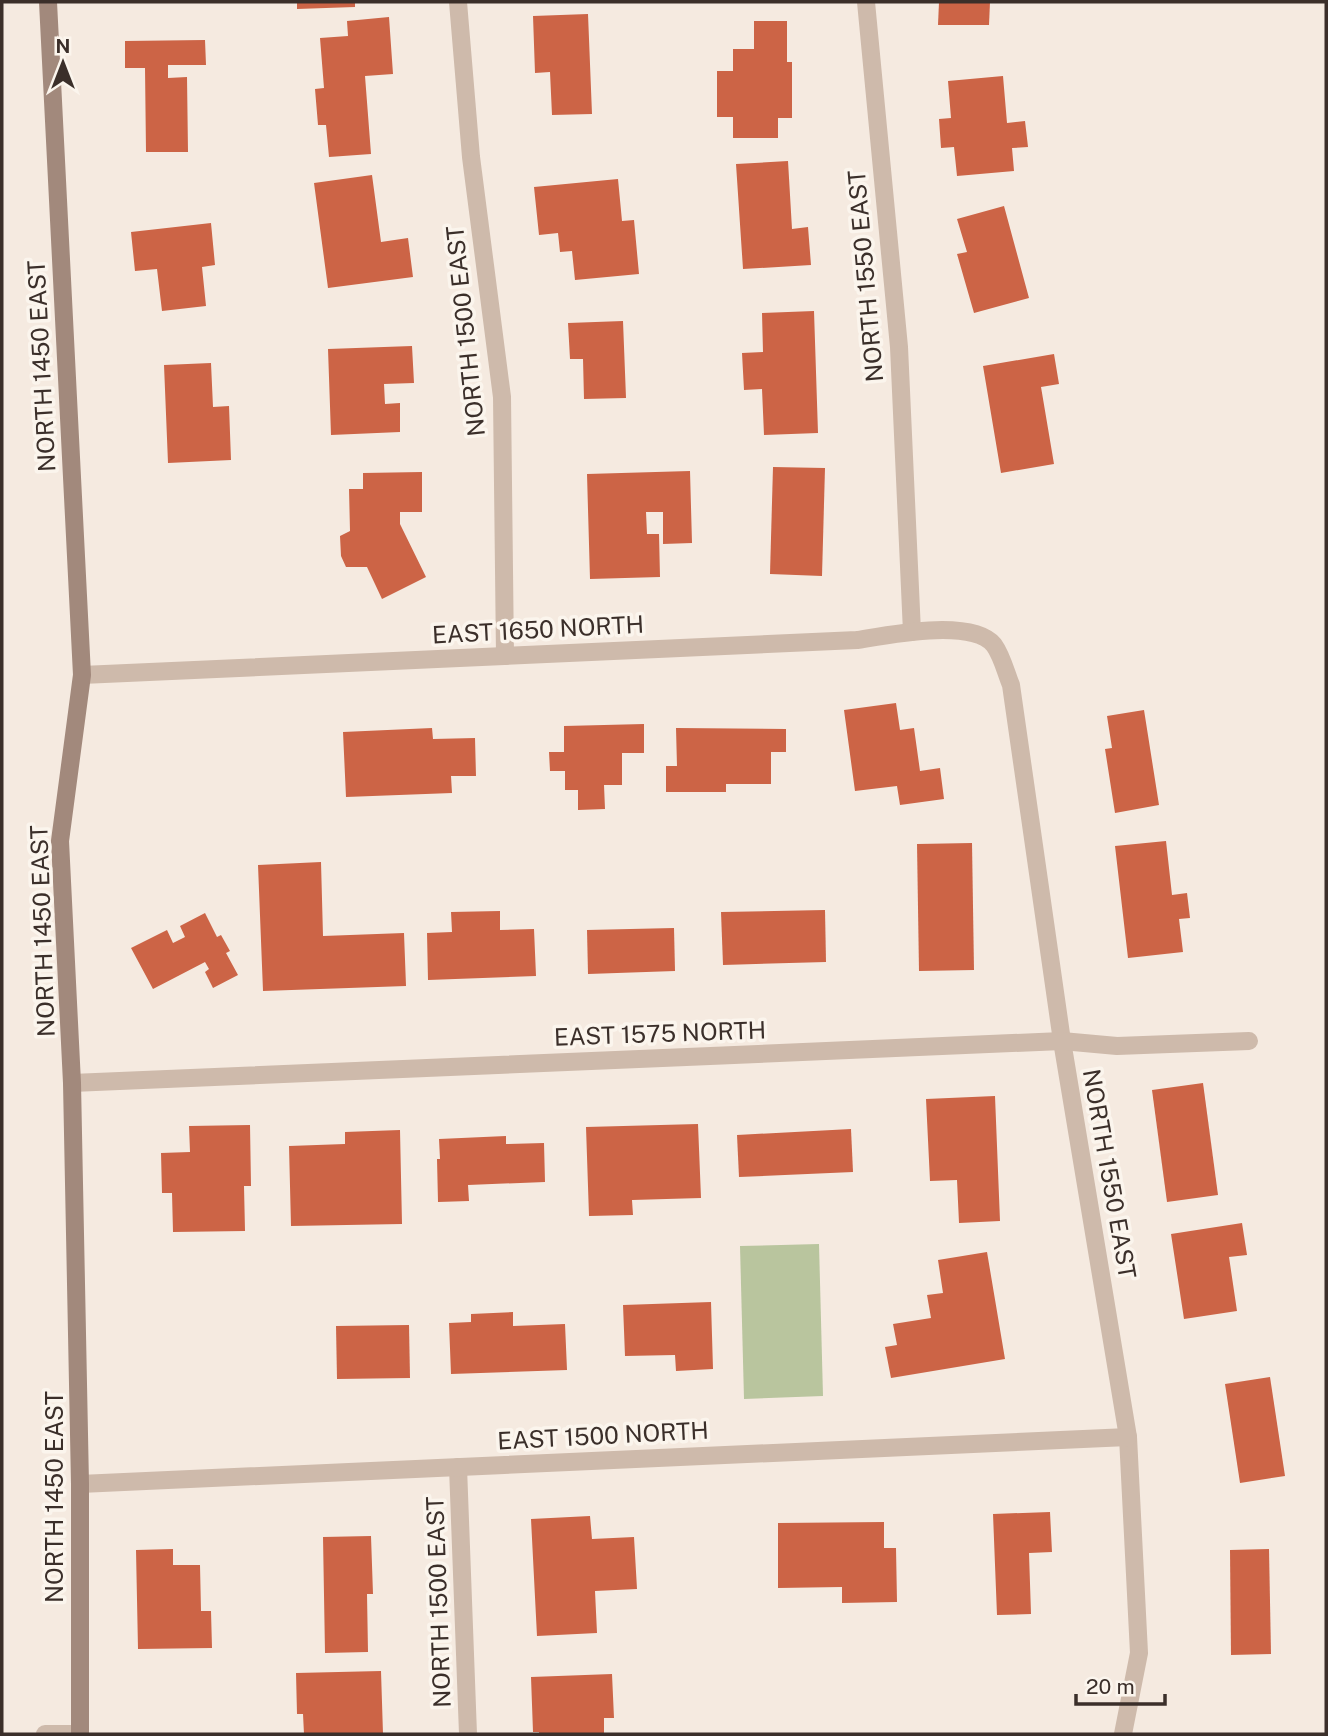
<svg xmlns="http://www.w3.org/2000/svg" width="1328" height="1736" font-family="'Public Sans',sans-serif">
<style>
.green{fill:#b9c59e}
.building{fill:#cc6446}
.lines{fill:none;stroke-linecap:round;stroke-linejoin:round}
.street{stroke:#cebaab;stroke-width:18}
.secondary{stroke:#a2897c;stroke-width:18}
.labels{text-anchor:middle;stroke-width:7;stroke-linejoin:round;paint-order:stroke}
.street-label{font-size:24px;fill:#3b2f2a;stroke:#fbf5ed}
</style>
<rect width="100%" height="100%" fill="#f5eae0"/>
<polygon class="green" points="819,1244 823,1396 744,1399 740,1246"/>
<g class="building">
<polygon points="297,2 355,2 355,7 297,9"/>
<polygon points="939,2 990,2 989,25 938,25"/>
<polygon points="588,14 592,114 552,115 550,72 535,73 533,16"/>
<polygon points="389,17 393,74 365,76 371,154 329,157 326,125 318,125 315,89 324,88 320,38 348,36 347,21"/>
<polygon points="754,21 787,21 787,62 792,62 792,118 778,118 778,138 733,138 733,117 717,117 717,71 733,71 733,49 754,49"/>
<polygon points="205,40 206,65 168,65 168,78 187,77 188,152 146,152 145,68 125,68 125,41"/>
<polygon points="1003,76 1007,123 1025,121 1028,147 1012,148 1014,171 957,176 954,147 941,148 939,119 951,118 948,81"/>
<polygon points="788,161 792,229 808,227 811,265 743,269 736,164"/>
<polygon points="372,175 381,242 408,238 413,277 328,288 314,183"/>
<polygon points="618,179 622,221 634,220 639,274 575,280 572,251 560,252 558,233 539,235 534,187"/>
<polygon points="1004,206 1029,298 974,313 957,254 967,252 957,219"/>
<polygon points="211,223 215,265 202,267 206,306 162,311 157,269 135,271 131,232"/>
<polygon points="814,311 818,433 764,435 762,389 744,390 742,353 763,352 762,313"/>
<polygon points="623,321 626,398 584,399 583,359 570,359 568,323"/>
<polygon points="412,346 414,383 384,384 385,404 400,403 400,432 331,435 328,349"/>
<polygon points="1054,354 1059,384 1041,387 1054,464 1001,473 983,366"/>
<polygon points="211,363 213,407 229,406 231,460 168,463 164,365"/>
<polygon points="773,467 825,468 822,576 770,574"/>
<polygon points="690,471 692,543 663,544 663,512 646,512 647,534 659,534 660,577 590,579 587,474"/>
<polygon points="422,472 422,512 400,512 400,524 426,577 382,599 367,567 346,567 341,556 340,536 350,531 349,489 363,489 363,473"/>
<polygon points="896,703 900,730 914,728 920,771 940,768 944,799 900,805 897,786 855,791 844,710"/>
<polygon points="1144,710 1159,805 1115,813 1105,749 1112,748 1107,716"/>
<polygon points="644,724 644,753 622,753 622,785 604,785 605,809 578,810 578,790 565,790 565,771 550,771 549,752 564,752 564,726"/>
<polygon points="432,728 433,739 475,738 476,776 451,776 452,793 346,797 343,732"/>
<polygon points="676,728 786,729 786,752 771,752 771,784 726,784 726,792 666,792 666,766 677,766"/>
<polygon points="1166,841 1172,895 1187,893 1190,918 1179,919 1183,952 1128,958 1115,846"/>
<polygon points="972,843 974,970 919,971 917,844"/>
<polygon points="321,862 323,936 404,933 406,986 263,991 258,865"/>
<polygon points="825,910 826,962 723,965 721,912"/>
<polygon points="500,911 500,930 534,929 536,976 428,980 427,933 452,932 451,912"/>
<polygon points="205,913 217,937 221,935 230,951 226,953 238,975 213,988 205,972 209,969 205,962 153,989 131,948 167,930 173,943 185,937 180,926"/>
<polygon points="674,928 675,971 588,974 587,930"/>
<polygon points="1203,1083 1218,1195 1167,1202 1152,1090"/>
<polygon points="995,1096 1000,1221 959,1223 957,1180 930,1181 926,1099"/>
<polygon points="698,1124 701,1198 632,1200 633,1215 589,1216 586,1127"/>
<polygon points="250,1125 251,1186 244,1186 245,1231 173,1232 172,1193 162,1193 161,1153 190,1152 189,1126"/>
<polygon points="851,1129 853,1172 739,1177 737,1135"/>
<polygon points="400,1130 402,1224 291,1226 289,1146 345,1144 345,1132"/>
<polygon points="506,1136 506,1144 544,1143 545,1182 468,1185 469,1201 438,1202 437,1159 440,1159 439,1139"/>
<polygon points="1242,1223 1247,1255 1229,1257 1237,1311 1184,1319 1171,1234"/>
<polygon points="987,1252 1005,1359 891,1378 885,1347 897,1345 893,1324 931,1318 927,1295 943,1293 938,1260"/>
<polygon points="711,1302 713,1369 676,1371 675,1355 625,1356 623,1305"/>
<polygon points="513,1312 513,1326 565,1324 567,1370 451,1374 449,1323 471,1322 471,1314"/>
<polygon points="409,1325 410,1378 337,1379 336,1326"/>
<polygon points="1270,1377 1285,1476 1240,1483 1225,1384"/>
<polygon points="1050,1512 1052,1552 1029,1553 1031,1614 997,1615 993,1514"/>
<polygon points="590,1516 592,1539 634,1537 637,1589 595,1591 597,1633 537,1636 531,1519"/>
<polygon points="884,1522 884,1548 896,1548 897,1602 842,1603 842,1587 778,1588 778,1523"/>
<polygon points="371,1536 373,1594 367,1594 368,1652 325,1653 323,1537"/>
<polygon points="173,1549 173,1565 200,1565 201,1611 211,1611 212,1648 138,1649 136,1550"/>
<polygon points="1269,1549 1271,1654 1231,1655 1230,1550"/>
<polygon points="381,1671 383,1734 304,1734 303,1714 297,1714 296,1673"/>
<polygon points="612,1674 614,1718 604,1718 604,1734 539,1734 539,1732 533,1732 531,1677"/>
</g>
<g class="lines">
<g class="street">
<polyline points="458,2 471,157 502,397 505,656"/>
<polyline points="866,2 899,347 912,632"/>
<path d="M82,675L857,640C888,635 972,618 994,645C1002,656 1006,673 1011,685L1062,1041L1128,1437L1139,1653L1123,1734"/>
<polyline points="72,1083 1062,1041 1117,1046 1249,1041"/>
<polyline points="458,1467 468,1734"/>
<polyline points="80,1484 1128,1437"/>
<polyline points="45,1734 80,1734"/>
</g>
<polyline class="secondary" points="48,2 82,675 60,841 72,1083 80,1484 80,1734"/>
</g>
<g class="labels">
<g class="street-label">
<text transform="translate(866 276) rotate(-95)" y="8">NORTH 1550 EAST</text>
<text transform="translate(466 331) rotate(-96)" y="8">NORTH 1500 EAST</text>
<text transform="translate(42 366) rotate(-93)" y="8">NORTH 1450 EAST</text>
<text transform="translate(538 630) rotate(-3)" y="8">EAST 1650 NORTH</text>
<text transform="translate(43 931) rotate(-92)" y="8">NORTH 1450 EAST</text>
<text transform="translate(660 1034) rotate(-2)" y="8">EAST 1575 NORTH</text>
<text transform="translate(1109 1174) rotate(80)" y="8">NORTH 1550 EAST</text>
<text transform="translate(603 1436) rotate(-3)" y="8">EAST 1500 NORTH</text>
<text transform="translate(55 1497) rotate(-90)" y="8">NORTH 1450 EAST</text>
<text transform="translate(439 1602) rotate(-92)" y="8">NORTH 1500 EAST</text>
</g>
</g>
<rect width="1328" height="1736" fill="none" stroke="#3b2f2a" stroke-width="7"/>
<g transform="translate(63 63)" stroke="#fbf5ed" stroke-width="5" paint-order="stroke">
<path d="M0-5L12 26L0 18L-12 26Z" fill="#3b2f2a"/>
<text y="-10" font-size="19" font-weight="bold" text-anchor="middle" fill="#3b2f2a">N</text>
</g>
<path d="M1076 1694v10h89v-10" fill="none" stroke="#3b2f2a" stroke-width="3.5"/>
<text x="1086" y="1694" font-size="21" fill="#3b2f2a" stroke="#fbf5ed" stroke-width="5" paint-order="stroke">20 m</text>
</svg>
